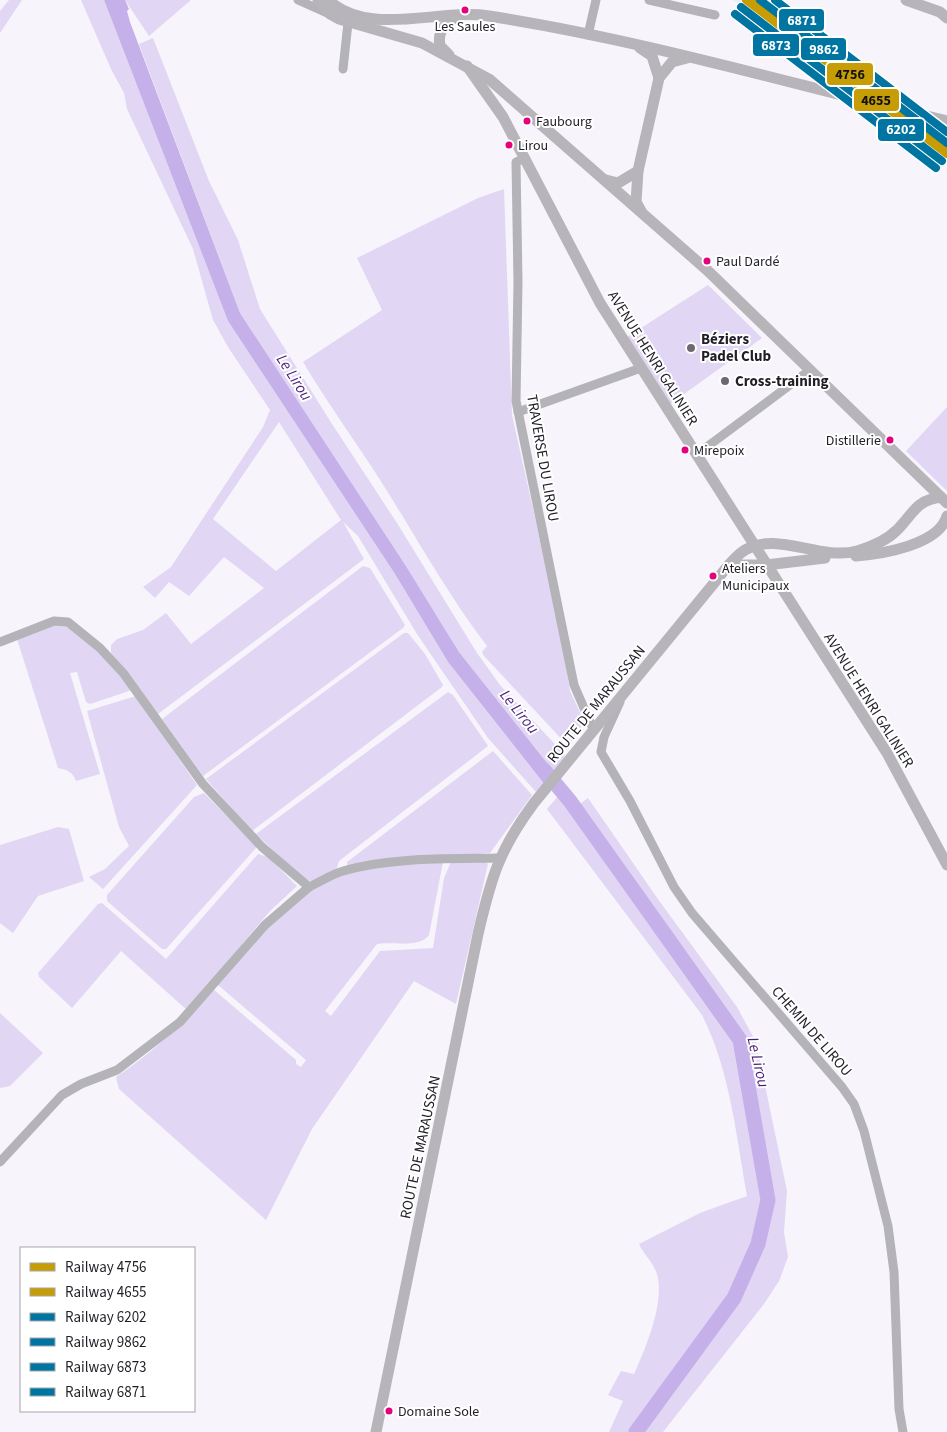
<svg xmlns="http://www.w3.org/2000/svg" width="947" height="1432" font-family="'Source Sans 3',sans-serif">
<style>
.built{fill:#efeaf8}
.green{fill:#e1d6f4;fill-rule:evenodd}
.water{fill:#c6b0e9}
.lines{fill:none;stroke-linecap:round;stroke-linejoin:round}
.river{stroke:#c6b0e9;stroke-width:15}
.minor{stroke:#b4b3b7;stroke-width:9}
.major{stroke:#b7b5ba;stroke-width:11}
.rail-1-casing{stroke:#fff;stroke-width:11}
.rail-2-casing{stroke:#fff;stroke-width:11}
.rail-3-casing{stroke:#fff;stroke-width:11}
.rail-4-casing{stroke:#fff;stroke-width:11}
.rail-5-casing{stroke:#fff;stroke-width:11}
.rail-6-casing{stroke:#fff;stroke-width:11}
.rail-1{stroke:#c69d04;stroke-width:8}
.rail-2{stroke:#c69d04;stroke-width:8}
.rail-3{stroke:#0075a1;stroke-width:8}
.rail-4{stroke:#0075a1;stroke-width:8}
.rail-5{stroke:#0075a1;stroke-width:8}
.rail-6{stroke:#0075a1;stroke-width:8}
.bus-dot{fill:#e5007d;stroke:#fff;stroke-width:2}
.poi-dot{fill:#6c6971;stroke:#fff;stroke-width:2}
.labels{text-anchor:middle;stroke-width:4;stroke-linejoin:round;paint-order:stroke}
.bus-label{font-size:14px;fill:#211e26;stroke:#fff;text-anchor:start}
.poi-label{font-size:15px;font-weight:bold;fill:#211e26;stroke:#fff;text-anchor:start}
.street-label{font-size:15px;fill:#211e26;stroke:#fff}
.water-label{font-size:16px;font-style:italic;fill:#4b1f79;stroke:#fff}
.line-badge{stroke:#fff;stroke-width:2}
.badge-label{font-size:14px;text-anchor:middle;font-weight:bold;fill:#fff}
.pale-badge-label{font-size:14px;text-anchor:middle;font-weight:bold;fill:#111}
</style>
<rect width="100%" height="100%" fill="#f7f5fb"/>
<g class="built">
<polygon points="733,0 774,0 894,97 850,90"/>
<polygon points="884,115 926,123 947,139 947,163"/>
</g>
<g class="green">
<polygon points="9,0 22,0 0,33 0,11"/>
<path d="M81,0H104L228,321L395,574L448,662L544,784L536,792L488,738L417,634L358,536L343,522L364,559L158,714L111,653V645L117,639L143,630L166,613L191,644L264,588L224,557L189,596L169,582L155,598L143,587L171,567L263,427L270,410L228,347L213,320L193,249L127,109L124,93L111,69ZM279,422L341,520L276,571L213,519Z"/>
<polygon points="125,0 191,0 149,36"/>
<polygon points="153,38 209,181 238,240 260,309 332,424 397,523 477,653 500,685 565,755 555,773 459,652 406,566 240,313 139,44"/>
<path d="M504,189L512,415L560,630L570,691L584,721L578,734L568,746L484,656L482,652L487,646C451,599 423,549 392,499C364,453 331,409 303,362L382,310L357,258L478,198Z"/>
<polygon points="708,285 762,338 670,404 627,337"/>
<polygon points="947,407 947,491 906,451"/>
<polygon points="363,566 370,568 405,625 403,628 203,776 162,719"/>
<path d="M63,621L81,631L132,690L90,704L86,702L77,672L70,673L100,774L76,781C73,772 67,770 58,768L17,639Z"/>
<polygon points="404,633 408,633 425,654 443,685 442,687 252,831 206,779"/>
<polygon points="448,692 453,695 488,746 339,861 336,871 311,882 299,875 256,834"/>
<polygon points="136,696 197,785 103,889 89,877 105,869 129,846 119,827 87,711"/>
<polygon points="493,751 532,795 490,853 394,860 347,866 347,862"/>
<polygon points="204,793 257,847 166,949 162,949 107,901 107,895 194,797"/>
<path d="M559,795L638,902L644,897L580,804L588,798L660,902L737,1007L756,1042L787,1191L784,1232L788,1257L779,1281L764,1304L663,1432H609L623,1401L608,1395L621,1371L634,1374C646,1347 665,1302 657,1274C653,1262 644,1255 639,1244L700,1213L747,1196C736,1135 730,1070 702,1015L547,809Z"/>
<polygon points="58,827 69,829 84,881 38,896 13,933 0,923 0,845"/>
<polygon points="258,854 268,857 297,886 270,911 187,1010 121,951 72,1008 39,977 38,973 98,904 102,903 166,959"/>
<path d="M485,861L488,864L456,1004L414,981L312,1129L266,1220L119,1089L116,1077C153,1052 184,1024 213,989L296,1060V1064L301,1067L306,1060L218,985C250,944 294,890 345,874C376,864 411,863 443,862L429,935C419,949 392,941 377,944L325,1011L331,1016L380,951L433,948L444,878L451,862Z"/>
<polygon points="0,1013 43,1053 10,1086 0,1088"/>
</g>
<polygon class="water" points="104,0 125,0 129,9 127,11 130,22 240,313 406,566 459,652 555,773 545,785 448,662 395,574 228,321"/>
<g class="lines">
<polyline class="river" points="544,770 570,801 740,1040 768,1200 758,1244 734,1298 636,1432"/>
<g class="minor">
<polyline points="298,0 327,13"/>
<polyline points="649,0 715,15"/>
<polyline points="588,35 596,0"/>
<polyline points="343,69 348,23"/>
<polyline points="525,158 516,162 518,282 516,401 574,685 594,731"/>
<polyline points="518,412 641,368"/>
<polyline points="696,455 810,370"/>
<path d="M0,642L54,621L68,622L100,648L124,674L203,784L262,847L309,887C320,882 332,874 343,871C390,857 451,859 499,858"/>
<polyline points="620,702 604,737 601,752 630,801 674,887 692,913 842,1087 854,1104 864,1131 888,1226 894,1272 899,1409 903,1432"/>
<polyline points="0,1162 62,1095 81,1084 117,1070 180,1022 265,925 309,887"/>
</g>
<g class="major">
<polyline points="318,0 330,14 339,19 422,43 489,79 707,270 947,503"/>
<path d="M328,0C370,38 438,8 489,16C644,40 794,85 947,121"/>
<polyline points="906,0 940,12 947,18"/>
<polyline points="640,48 652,56 659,78"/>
<path d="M449,55L440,46C437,30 445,24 458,16"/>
<polyline points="467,66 503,117 600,303 887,753 947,865"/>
<polyline points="606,180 618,183 638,171"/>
<polyline points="641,211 636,202 638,171 659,78 672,62 687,58"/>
<path d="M856,556C882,554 939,545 947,516"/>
<polyline points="729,565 766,565 825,558"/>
<path d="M376,1432L478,934C491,878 499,850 534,803L719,577C727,567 735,556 745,550C777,531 820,561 857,551C871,547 887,540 897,530C913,514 916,500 941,497"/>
</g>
<defs>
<polyline id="rail-1" points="753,0 947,148"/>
<polyline id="rail-2" points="746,0 947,154"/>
<polyline id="rail-3" points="741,7 942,161"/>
<polyline id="rail-4" points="760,0 947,143"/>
<polyline id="rail-5" points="735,14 936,168"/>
<polyline id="rail-6" points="775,0 947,132"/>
</defs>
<use href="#rail-1" class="rail-1-casing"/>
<use href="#rail-2" class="rail-2-casing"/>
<use href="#rail-3" class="rail-3-casing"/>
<use href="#rail-4" class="rail-4-casing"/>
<use href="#rail-5" class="rail-5-casing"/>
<use href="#rail-6" class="rail-6-casing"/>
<use href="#rail-1" class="rail-1"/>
<use href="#rail-2" class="rail-2"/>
<use href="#rail-3" class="rail-3"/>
<use href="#rail-4" class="rail-4"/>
<use href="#rail-5" class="rail-5"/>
<use href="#rail-6" class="rail-6"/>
</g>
<g class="bus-dot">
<circle cx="465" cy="10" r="4.5"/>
<circle cx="527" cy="121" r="4.5"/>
<circle cx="509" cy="145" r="4.5"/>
<circle cx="707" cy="261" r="4.5"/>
<circle cx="890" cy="440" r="4.5"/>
<circle cx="685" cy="450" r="4.5"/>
<circle cx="713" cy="576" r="4.5"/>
<circle cx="389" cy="1411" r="4.5"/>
</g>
<g class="poi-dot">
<circle cx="691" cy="348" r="5"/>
<circle cx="725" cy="381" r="5"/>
</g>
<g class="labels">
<g class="bus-label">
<text x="465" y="31" text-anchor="middle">Les Saules</text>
<text x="536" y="126">Faubourg</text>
<text x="518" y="150">Lirou</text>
<text x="716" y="266">Paul Dardé</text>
<text x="881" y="445" text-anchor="end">Distillerie</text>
<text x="694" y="455">Mirepoix</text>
<text x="722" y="573">Ateliers<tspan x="722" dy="17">Municipaux</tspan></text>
<text x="398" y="1416">Domaine Sole</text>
</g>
<g class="poi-label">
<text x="701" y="344">Béziers<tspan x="701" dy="17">Padel Club</tspan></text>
<text x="735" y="386">Cross-training</text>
</g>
<g class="street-label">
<text transform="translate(653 358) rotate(58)" y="5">AVENUE HENRI GALINIER</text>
<text transform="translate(543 458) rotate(80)" y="5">TRAVERSE DU LIROU</text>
<text transform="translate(869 700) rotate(58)" y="5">AVENUE HENRI GALINIER</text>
<text transform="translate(596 704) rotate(-51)" y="5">ROUTE DE MARAUSSAN</text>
<text transform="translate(812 1031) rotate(49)" y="5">CHEMIN DE LIROU</text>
<text transform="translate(420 1147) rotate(-78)" y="5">ROUTE DE MARAUSSAN</text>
</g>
<g class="water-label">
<text transform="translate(295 377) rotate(57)" y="6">Le Lirou</text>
<text transform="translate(520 711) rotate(51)" y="6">Le Lirou</text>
<text transform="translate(759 1062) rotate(77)" y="6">Le Lirou</text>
</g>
</g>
<g class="line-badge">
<rect x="778" y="8" width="47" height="24" rx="5" fill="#0075a1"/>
<rect x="752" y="33" width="48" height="24" rx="5" fill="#0075a1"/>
<rect x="800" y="37" width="47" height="24" rx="5" fill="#0075a1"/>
<rect x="826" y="62" width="48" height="24" rx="5" fill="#c69d04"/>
<rect x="853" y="88" width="47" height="24" rx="5" fill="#c69d04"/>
<rect x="877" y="118" width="48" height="24" rx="5" fill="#0075a1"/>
</g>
<g class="badge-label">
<text x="802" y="25">6871</text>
<text x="776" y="50">6873</text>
<text x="824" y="54">9862</text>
<text x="901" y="134">6202</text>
</g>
<g class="pale-badge-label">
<text x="850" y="79">4756</text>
<text x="876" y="105">4655</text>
</g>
<rect x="20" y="1247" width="175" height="165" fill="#ffffff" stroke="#a6a5a8"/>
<rect x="30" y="1263" width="25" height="8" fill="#c69d04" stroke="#a6a5a8"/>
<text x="65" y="1272" font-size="15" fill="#211e26">Railway 4756</text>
<rect x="30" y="1288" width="25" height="8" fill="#c69d04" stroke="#a6a5a8"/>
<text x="65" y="1297" font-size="15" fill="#211e26">Railway 4655</text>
<rect x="30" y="1313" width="25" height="8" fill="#0075a1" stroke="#a6a5a8"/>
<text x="65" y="1322" font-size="15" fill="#211e26">Railway 6202</text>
<rect x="30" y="1338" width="25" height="8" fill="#0075a1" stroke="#a6a5a8"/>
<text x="65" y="1347" font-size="15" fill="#211e26">Railway 9862</text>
<rect x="30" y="1363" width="25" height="8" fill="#0075a1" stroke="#a6a5a8"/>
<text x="65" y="1372" font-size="15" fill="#211e26">Railway 6873</text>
<rect x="30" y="1388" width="25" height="8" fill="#0075a1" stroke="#a6a5a8"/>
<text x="65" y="1397" font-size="15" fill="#211e26">Railway 6871</text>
</svg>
